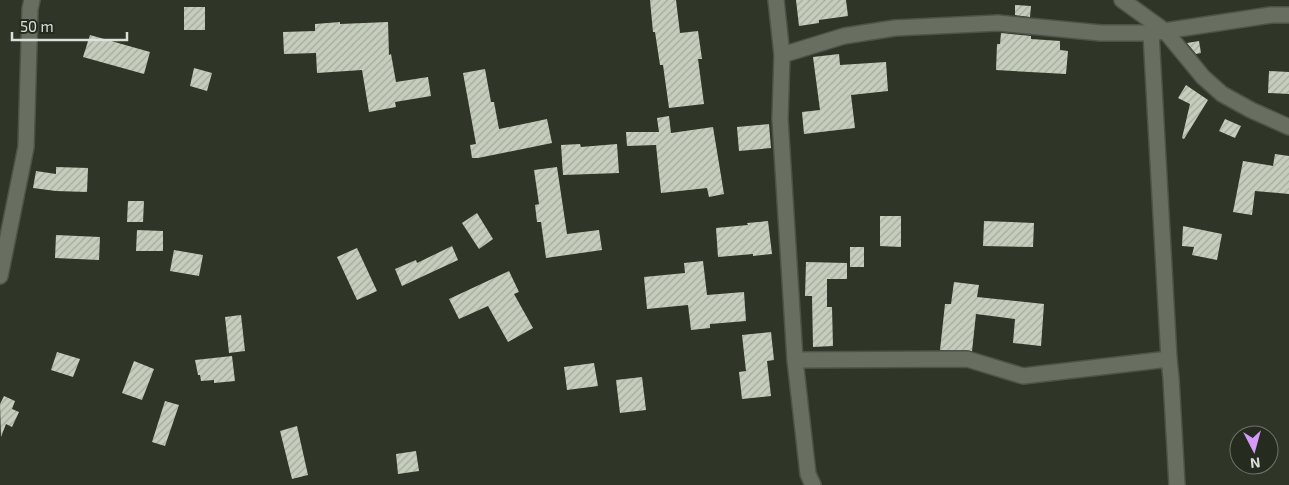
<svg xmlns="http://www.w3.org/2000/svg" width="1289" height="485" font-family="'Exo 2',sans-serif">
<style>
.building{fill:url(#building-hatch)}
.lines{fill:none;stroke-linecap:round;stroke-linejoin:round}
.minor-casing{stroke:#4e5348;stroke-width:18}
.minor{stroke:#696f60;stroke-width:15}
</style>
<defs>
<pattern id="building-hatch" width="6" height="6" patternUnits="userSpaceOnUse" patternTransform="scale(1.25)"><rect width="6" height="6" fill="#c5cdbc"/><path d="M-1 1l2-2M0 6l6-6M5 7l2-2" fill="none" stroke="#a4aa9d"/></pattern>
</defs>
<rect width="100%" height="100%" fill="#2f3527"/>
<g class="building">
<polygon points="650,0 676,0 680,33 698,31 702,59 698,59 704,104 669,108 663,65 660,65 655,32 653,32"/>
<polygon points="796,0 846,0 848,16 819,20 819,23 799,26"/>
<polygon points="1015,5 1031,6 1030,17 1015,15"/>
<rect x="184" y="7" width="21" height="23"/>
<polygon points="340,22 340,24 388,22 389,55 391,54 396,82 428,77 431,96 395,102 396,107 369,112 362,70 317,73 316,53 284,54 283,32 315,31 315,24"/>
<polygon points="1001,33 1031,36 1031,39 1060,41 1060,50 1068,51 1066,74 996,70 997,44 1000,44"/>
<polygon points="90,35 150,52 144,74 83,57"/>
<polygon points="1199,41 1201,53 1196,54 1187,43"/>
<polygon points="839,54 840,65 886,62 888,91 851,95 855,128 804,134 802,112 820,110 813,57"/>
<polygon points="194,68 212,73 207,91 190,86"/>
<polygon points="485,69 491,102 494,102 499,129 547,119 552,143 478,158 472,158 470,145 476,144 463,73"/>
<polygon points="1269,71 1289,72 1289,94 1268,93"/>
<polygon points="1186,85 1208,100 1184,139 1182,138 1190,104 1178,98"/>
<polygon points="669,116 671,133 713,127 724,194 709,197 707,188 661,193 656,145 627,146 626,132 659,132 657,118"/>
<polygon points="1225,119 1241,126 1235,138 1219,131"/>
<polygon points="769,124 771,148 739,151 737,127"/>
<polygon points="580,144 581,147 617,144 619,173 563,175 561,145"/>
<polygon points="1275,154 1289,156 1289,194 1255,191 1252,215 1233,212 1243,161 1273,166"/>
<polygon points="56,167 88,168 87,192 56,191 33,188 36,171 56,174"/>
<polygon points="557,167 567,234 599,230 602,250 546,258 541,222 537,222 535,205 539,204 534,170"/>
<polygon points="128,201 144,201 143,222 127,222"/>
<polygon points="477,213 493,239 479,249 462,223"/>
<polygon points="880,216 901,216 901,247 880,246"/>
<polygon points="768,221 772,254 753,256 753,254 718,257 716,228 748,225 747,223"/>
<polygon points="984,221 1034,223 1033,247 983,246"/>
<polygon points="1183,226 1222,234 1217,260 1192,255 1194,247 1182,246"/>
<polygon points="137,230 163,231 163,251 136,251"/>
<polygon points="56,235 100,237 99,260 55,258"/>
<polygon points="452,246 458,260 402,286 395,269 416,260 417,263"/>
<rect x="850" y="247" width="14" height="20"/>
<polygon points="357,248 377,291 357,300 337,257"/>
<polygon points="174,250 203,255 199,276 170,271"/>
<polygon points="703,261 707,295 744,292 746,321 710,324 710,328 691,330 688,305 647,309 644,277 685,273 684,263"/>
<polygon points="806,262 847,263 847,279 827,279 827,307 832,307 833,346 813,347 812,296 805,296"/>
<polygon points="509,271 519,292 514,294 533,328 508,342 488,306 459,319 449,299"/>
<polygon points="954,282 979,285 977,297 1044,304 1041,346 1013,343 1015,319 976,314 972,351 940,350 945,304 951,304"/>
<polygon points="241,315 245,351 229,353 225,317"/>
<polygon points="771,332 774,360 767,361 771,396 742,399 739,372 746,371 742,335"/>
<polygon points="57,352 80,359 73,377 51,370"/>
<polygon points="232,356 235,381 214,383 214,380 201,381 200,375 198,375 195,360"/>
<polygon points="134,361 154,369 142,400 122,393"/>
<polygon points="594,363 598,386 567,390 564,367"/>
<polygon points="642,377 646,410 620,413 616,380"/>
<polygon points="4,396 15,401 12,409 19,412 12,427 6,424 1,437 0,404"/>
<polygon points="165,401 179,405 165,446 152,442"/>
<polygon points="297,426 308,475 292,479 280,431"/>
<polygon points="416,451 419,471 398,474 396,454"/>
</g>
<g class="lines">
<defs>
<g id="minor">
<polyline points="776,0 782,55 780,119 795,360 808,474 813,485"/>
<polyline points="1122,0 1165,31 1203,77 1222,94 1251,110 1289,127"/>
<polyline points="1151,33 1169,359"/>
<polyline points="782,55 844,36 895,28 998,23 1101,33 1151,33 1271,15 1289,15"/>
<polyline points="0,276 26,147 30,9 32,0"/>
<polyline points="795,360 967,359 1023,376 1169,359 1171,378 1177,485"/>
</g>
</defs>
<use href="#minor" class="minor-casing"/>
<use href="#minor" class="minor"/>
</g>
<g transform="translate(1254 450) rotate(174)"><circle r="24" fill="#252b1e" stroke="#6f7368"/>
<path d="M0-4L9 19L0 12L-9 19Z" fill="#d69bfa"/>
<text y="-8" font-size="14" font-weight="bold" text-anchor="middle" fill="#dde0d8">N</text>
</g>
<path d="M12 32v8h115v-8" fill="none" stroke="#dde0d8" stroke-width="2.5"/>
<text x="20" y="32" font-size="15" fill="#dde0d8" stroke="#252b1e" stroke-width="4" paint-order="stroke">50 m</text>
</svg>
